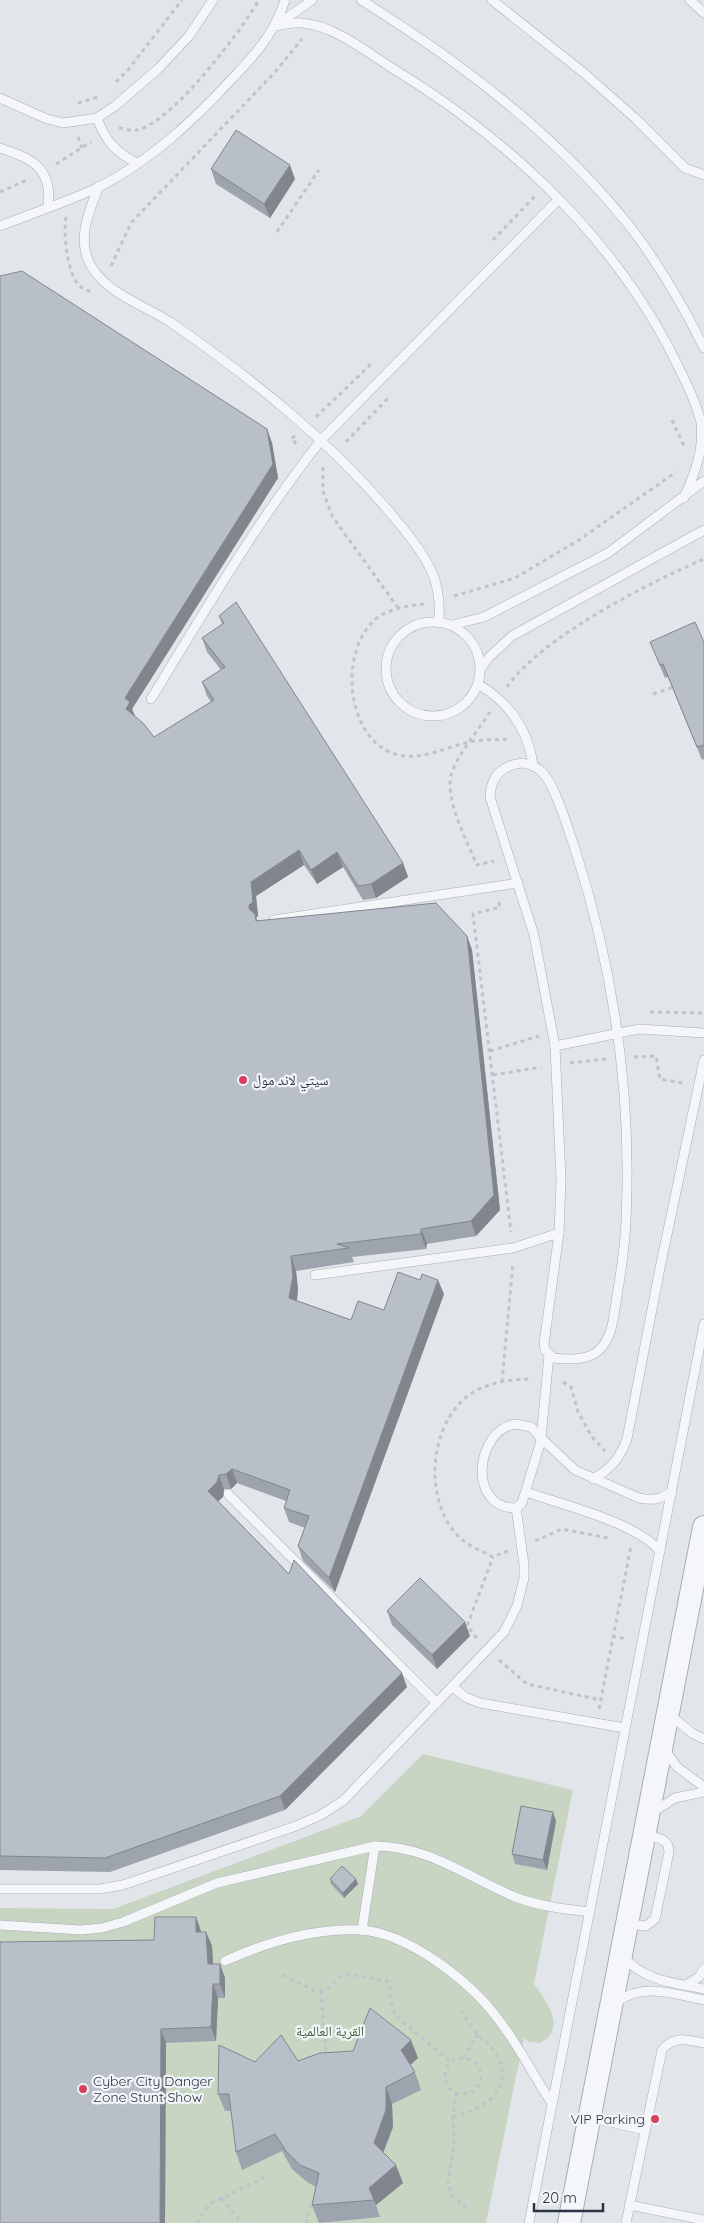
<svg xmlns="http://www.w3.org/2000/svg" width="704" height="2223" font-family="Quicksand,'Noto Naskh Arabic',sans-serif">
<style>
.green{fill:#c8d5c2}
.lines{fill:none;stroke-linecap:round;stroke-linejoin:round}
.service-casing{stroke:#a7adb6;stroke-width:10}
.tertiary-casing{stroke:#a7adb6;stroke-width:24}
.path{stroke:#c0c4ca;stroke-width:3;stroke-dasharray:4 4;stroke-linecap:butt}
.service{stroke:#f5f6f9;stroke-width:9}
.tertiary{stroke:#f5f6f9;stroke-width:22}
.wall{fill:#9ea4ad}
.shaded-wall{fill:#81868d}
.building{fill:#b8bfc9;stroke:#81868d}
.poi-dot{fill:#d7405d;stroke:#f2f5f8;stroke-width:2}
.labels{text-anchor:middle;stroke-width:4.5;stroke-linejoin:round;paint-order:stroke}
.poi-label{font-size:14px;fill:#293444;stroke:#f2f5f8;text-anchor:start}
.park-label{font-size:14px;fill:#3f6135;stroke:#f2f5f8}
</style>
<rect width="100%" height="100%" fill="#e2e6eb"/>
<path class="green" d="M423,1754L573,1790L534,1984C546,2000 568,2029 540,2043L529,2042L524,2038L486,2223H0V1908L113,1909L361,1816Z"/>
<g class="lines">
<defs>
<g id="service">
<path d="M361,0C459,61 563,139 634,232C661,268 684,307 704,348"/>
<polyline points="492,0 584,73 636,119 685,168 704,175"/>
<polyline points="690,0 704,13"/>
<polyline points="278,24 312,0"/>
<path d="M276,26C284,25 293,22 302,23C335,26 365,51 392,68C504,136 606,230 668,346C680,370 694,396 701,422C704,450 695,473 684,498"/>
<polyline points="0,98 47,119 63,123 97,118 115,106 158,69 189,36 213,0"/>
<path d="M97,118C105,140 116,153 137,163"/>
<path d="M0,148C33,159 53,168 48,207"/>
<path d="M99,186C89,211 76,240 91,266C108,295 147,306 173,324C251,378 325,437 387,509C404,529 424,552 434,577C439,592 440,606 439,622"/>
<path d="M0,226C33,213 67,202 99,187C150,161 192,122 231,80C254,56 275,33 285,0"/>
<circle cx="433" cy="669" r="47"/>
<polyline points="452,625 484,617 608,553 704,481"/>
<polyline points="481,668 489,657 512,636 704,530"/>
<path d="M478,684C510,703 528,729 533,765"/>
<path d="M151,699C205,611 257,521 322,439L558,200"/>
<path d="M523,763C531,765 538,767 543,773C555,785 568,829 574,846C613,966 632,1094 626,1220C625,1254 618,1288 613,1321C606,1357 586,1362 553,1358L545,1350L544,1344L559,1233L561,1179L555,1046L534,935L490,797C491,776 502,765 523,763Z"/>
<polyline points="274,920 518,883"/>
<polyline points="555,1046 639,1029 704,1033"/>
<polyline points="315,1275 513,1248 559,1233"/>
<path d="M549,1355L541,1438L575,1470L639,1498C653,1501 660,1499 672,1492"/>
<path d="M516,1424L531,1427L541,1438L540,1444L522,1503L516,1508C466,1508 476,1429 516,1424Z"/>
<path d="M593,1479C611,1469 620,1458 627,1439L660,1268L704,1060"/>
<path d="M526,1492C563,1505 635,1522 660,1551"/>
<polyline points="228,1494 437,1703"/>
<polyline points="453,1687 465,1697 480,1703 625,1728"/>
<polyline points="670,1715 692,1733 704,1739"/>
<polyline points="665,1750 677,1767 704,1787"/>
<polyline points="653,1812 675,1798 704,1792"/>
<polyline points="0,1889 99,1889 123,1885 296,1826 321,1815 344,1800 504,1632 517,1606 524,1578 524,1564 516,1508"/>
<path d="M628,1924L646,1926L655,1919L669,1852C669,1838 657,1838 645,1835"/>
<path d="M0,1925L80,1930L102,1928L123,1922L217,1883L375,1846C428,1846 467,1877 515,1897C538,1906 564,1909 590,1912"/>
<polyline points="362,1930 375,1846"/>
<path d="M623,1956C643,1981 675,1983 704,1989"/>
<path d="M225,1961C267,1942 313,1928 361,1930C408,1933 471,1982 498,2019C518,2044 533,2075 551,2102"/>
<polyline points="686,1985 699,1977 704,1969"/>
<path d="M617,2002C643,1982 674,1994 704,2000"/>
<polyline points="589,2117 644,2130"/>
<polyline points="629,2205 704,2220"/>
<polyline points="529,2223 704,1324"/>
<path d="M626,2223L662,2050C674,2035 687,2040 704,2043"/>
</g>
<polyline id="tertiary" points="569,2223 704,1527"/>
</defs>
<use href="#service" class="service-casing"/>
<use href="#tertiary" class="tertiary-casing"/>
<g class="path">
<polyline points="116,82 128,70 182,0"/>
<polyline points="78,103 98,97"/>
<path d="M119,128C125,128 131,132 137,130C173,122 240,32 259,0"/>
<polyline points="78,137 82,148"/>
<polyline points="56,164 91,142"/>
<polyline points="0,192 29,179"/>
<path d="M66,217C63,235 67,291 91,291"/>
<polyline points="277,232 319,170"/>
<polyline points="493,240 535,196"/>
<polyline points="111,266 131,223 276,71 302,39"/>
<polyline points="316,417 371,364"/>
<polyline points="672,420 684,446"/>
<polyline points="295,436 291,439 298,445"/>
<polyline points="346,442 390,396"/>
<polyline points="323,467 323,491 332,516 398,608"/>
<polyline points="454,596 515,578 579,540 676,472"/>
<path d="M424,604C408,606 391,608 377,618C338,649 345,738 395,754C419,762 446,747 469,742C482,739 497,740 511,739"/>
<path d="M507,687C542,637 648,583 704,559"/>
<polyline points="653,694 674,687"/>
<path d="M490,712C478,731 460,751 452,772C443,797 467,841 477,865L494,861"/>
<polyline points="499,902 500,907 473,914 511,1232"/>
<polyline points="650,1012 704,1013"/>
<polyline points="490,1051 539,1036"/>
<polyline points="634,1057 656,1056 660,1079 683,1083"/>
<polyline points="570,1063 606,1059"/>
<polyline points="493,1075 541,1067"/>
<polyline points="502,1382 513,1263"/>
<polyline points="563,1382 571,1387 578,1412 592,1437 605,1451"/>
<polyline points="535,1541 562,1529 608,1538"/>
<path d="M508,1551L493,1557C482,1551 469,1546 460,1538C425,1504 428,1435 461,1402C478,1384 507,1379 532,1379"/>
<polyline points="612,1636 627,1639"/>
<polyline points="477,1638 467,1626 493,1557"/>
<polyline points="499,1660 527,1684 601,1700"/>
<polyline points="599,1709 631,1546"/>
<polyline points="283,1975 315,1991 327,1989 341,1976 348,1974 387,1981 390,1986 390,1999 396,2016 451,2062"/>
<polyline points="321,1991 326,2055"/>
<polyline points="463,2058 478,2034"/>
<circle cx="463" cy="2076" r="18"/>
<polyline points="456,2092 453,2117 454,2145 448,2183 452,2196 470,2210"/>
<path d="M453,2117C481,2109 514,2093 498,2057C494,2047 484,2041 477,2034C471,2027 466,2019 462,2011"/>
<polyline points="221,2198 242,2223"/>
<polyline points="197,2223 205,2210 212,2203 269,2175"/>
<polyline points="306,2223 311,2205"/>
</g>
<use href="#service" class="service"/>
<use href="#tertiary" class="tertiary"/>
</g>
<g class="wall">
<polygon points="211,169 295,179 270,218 216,184"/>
<polygon points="0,276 267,429 272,443 278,478 132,709 135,716 154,737 211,702 207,696 202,682 221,670 207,652 202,638 222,624 219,616 403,863 408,877 376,898 363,900 343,867 317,884 304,865 256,896 258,916 256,918 258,921 467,936 472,950 500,1210 476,1236 427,1244 426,1249 352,1257 354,1262 296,1271 298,1290 297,1301 351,1320 444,1294 335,1592 303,1561 298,1546 305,1528 289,1522 284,1508 286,1501 237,1483 231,1489 224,1489 223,1497 218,1501 289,1574 407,1687 285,1810 110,1872 0,1870"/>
<polygon points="650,642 704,642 704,759 702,760 668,677 665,678"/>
<polygon points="387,1611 470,1636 437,1669 392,1625"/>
<polygon points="556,1821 547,1870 515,1864 512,1854"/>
<polygon points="330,1879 356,1879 358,1884 344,1898 331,1884"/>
<polygon points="196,1917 201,1932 206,1932 212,1946 213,1964 220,1964 225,1978 225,1998 218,1998 216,2041 166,2043 165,2223 154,1940"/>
<polygon points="418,2058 410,2065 415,2072 421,2090 392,2104 393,2127 383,2153 403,2183 376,2205 380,2217 319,2223 312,2205 316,2187 307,2182 292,2169 282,2151 242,2170 236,2152 231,2111 225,2111 218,2094 255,2062"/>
</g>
<g class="shaded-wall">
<polygon points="290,165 295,179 270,218 264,204"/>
<polygon points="267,429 272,443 278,478 132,709 135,716 126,709 125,698"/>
<polygon points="299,850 304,865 256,896 258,916 256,918 260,928 249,909 251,882"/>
<polygon points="337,852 343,867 317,884 311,870"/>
<polygon points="403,863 408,877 376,898 371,884"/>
<polygon points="467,936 472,950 500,1210 476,1236 471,1221"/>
<polygon points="421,1229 427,1244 426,1249 421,1234"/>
<polygon points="291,1256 296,1271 298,1290 295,1313 289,1298"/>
<polygon points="438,1280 444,1294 335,1592 329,1578"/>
<polygon points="232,1469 237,1483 231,1489 226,1474"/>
<polygon points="219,1475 224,1489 223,1497 213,1506 208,1491"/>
<polygon points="465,1622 470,1636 437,1669 432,1655"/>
<polygon points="402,1673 407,1687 285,1810 280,1796"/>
<polygon points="553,1812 556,1821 547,1870 543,1860"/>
<polygon points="356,1879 358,1884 344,1898 343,1893"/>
<polygon points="196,1917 201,1931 201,1946 196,1932"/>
<polygon points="206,1932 212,1946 214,1978 208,1964"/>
<polygon points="220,1964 225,1978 225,1998 220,1984"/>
<polygon points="213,1984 218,1998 216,2041 211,2027"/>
<polygon points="161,2029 166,2043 165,2223 160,2223"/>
<polygon points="411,2040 418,2058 407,2068 401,2050"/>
<polygon points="386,2087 392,2104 393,2127 380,2161 374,2143"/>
<polygon points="396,2165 403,2183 376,2205 369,2188"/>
</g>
<g class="building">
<polygon points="236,130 290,165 264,204 211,169"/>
<polygon points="22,271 267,429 273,464 125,698 130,702 126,709 143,723 154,737 214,700 202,682 225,667 202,638 224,623 219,616 236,602 403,863 371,884 358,886 337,852 311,870 299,850 251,882 253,902 249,905 249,909 255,914 256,921 436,903 467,936 494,1195 471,1221 421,1229 421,1234 337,1244 349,1248 291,1256 293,1276 289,1298 351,1320 358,1301 384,1310 398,1272 420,1280 422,1274 438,1280 329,1578 298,1546 309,1516 284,1508 290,1490 232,1469 226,1474 219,1475 217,1482 208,1491 289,1574 294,1560 402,1673 280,1796 105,1858 0,1856 0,276"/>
<polygon points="695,622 704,642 704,745 697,747 663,664 660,665 650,642"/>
<polygon points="420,1578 465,1622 432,1655 387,1611"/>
<polygon points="521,1806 553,1812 543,1860 512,1854"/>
<polygon points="342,1866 356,1879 343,1893 330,1879"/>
<polygon points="155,1917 196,1917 196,1932 206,1932 208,1964 220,1964 220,1984 213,1984 211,2027 161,2029 160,2223 0,2223 0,1942 154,1940"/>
<polygon points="370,2008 411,2040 401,2050 415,2072 386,2087 386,2110 374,2143 396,2165 369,2188 374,2200 312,2205 319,2173 300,2165 286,2151 275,2134 236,2152 229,2094 218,2094 219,2045 255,2062 281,2035 298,2061 320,2053 353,2051"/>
</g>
<g class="poi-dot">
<circle cx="243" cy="1080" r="5"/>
<circle cx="83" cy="2089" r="5"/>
<circle cx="655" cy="2119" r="5"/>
</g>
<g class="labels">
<g class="poi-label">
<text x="253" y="1085">سيتي لاند مول</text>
<text x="93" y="2086">Cyber City Danger<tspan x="93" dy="16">Zone Stunt Show</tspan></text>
<text x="645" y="2124" text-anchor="end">VIP Parking</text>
</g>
<g class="park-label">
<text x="330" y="2036">القرية العالمية</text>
</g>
</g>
<path d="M534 2203v8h69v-8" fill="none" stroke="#293444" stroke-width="2.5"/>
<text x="542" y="2203" font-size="15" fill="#293444" stroke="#f2f5f8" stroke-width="4" paint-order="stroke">20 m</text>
</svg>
